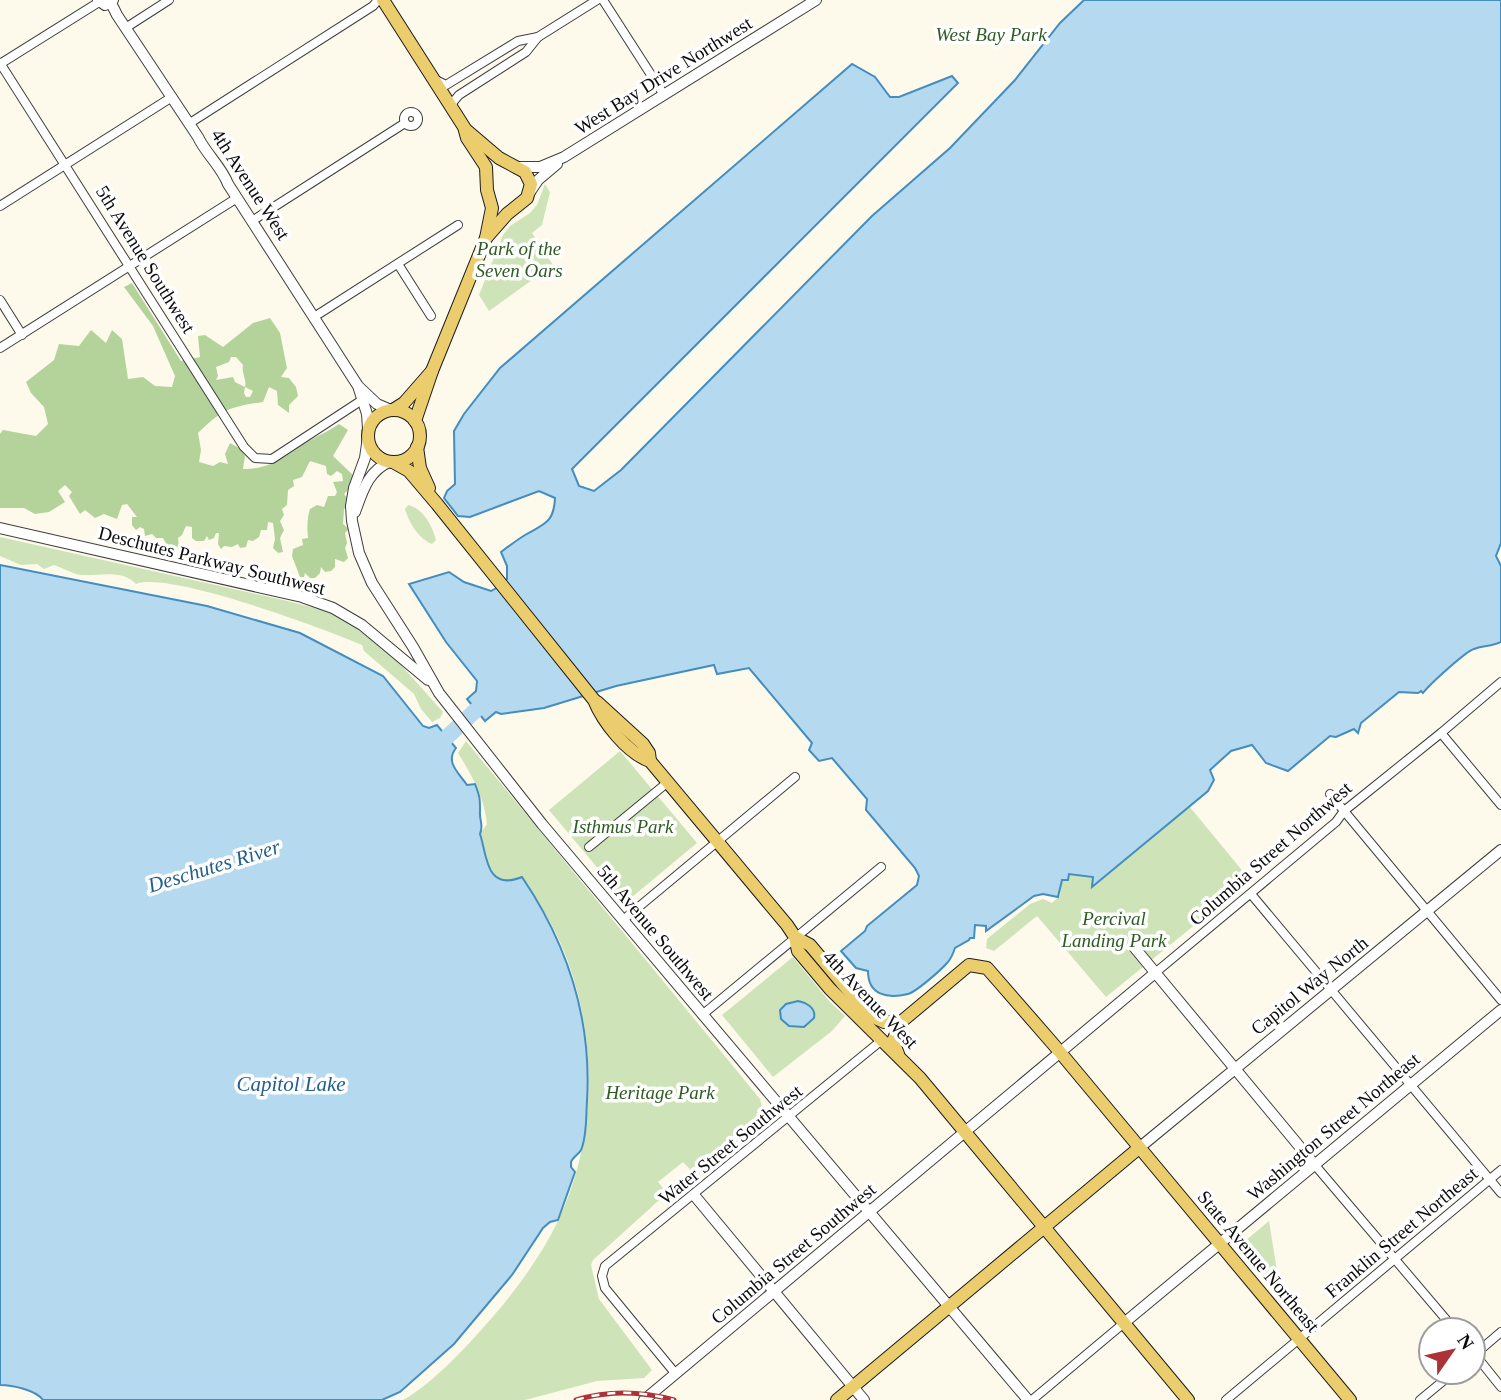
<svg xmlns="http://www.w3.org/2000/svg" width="1501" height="1400" font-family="Georgia,serif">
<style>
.green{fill:#cfe3b9}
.forest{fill:#b3d39a;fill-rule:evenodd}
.water{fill:#b5d9ef;stroke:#438dbf;stroke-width:2}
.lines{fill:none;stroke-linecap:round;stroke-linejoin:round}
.river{stroke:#b5d9ef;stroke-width:16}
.minor-casing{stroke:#3e3e3e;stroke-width:10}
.tertiary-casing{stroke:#3e3e3e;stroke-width:12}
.primary-casing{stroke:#1c1c1c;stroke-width:14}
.minor{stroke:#fff;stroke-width:8}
.tertiary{stroke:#fff;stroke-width:10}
.primary{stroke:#ebcd6d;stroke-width:12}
.rail-casing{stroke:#ac3237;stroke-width:5}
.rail{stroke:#fff;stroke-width:2.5;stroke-dasharray:8;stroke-linecap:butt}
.labels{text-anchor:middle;stroke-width:7;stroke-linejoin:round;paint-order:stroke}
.park-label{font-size:19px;font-style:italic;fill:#2e5b23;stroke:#fff}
.street-label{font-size:19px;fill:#0b0b0b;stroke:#fff}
.water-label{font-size:21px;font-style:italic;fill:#225f8f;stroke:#fff}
</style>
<rect width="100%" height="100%" fill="#fdfaeb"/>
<g class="green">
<polygon points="545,184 550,192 542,225 532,233 553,265 489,311 479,295 503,235 510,226 530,213 537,205"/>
<path d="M408,505C423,508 432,525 436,540L432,544C419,539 409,523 405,509Z"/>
<path d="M0,537L279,599L327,611L375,640L393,656L443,712L440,718L432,722L421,709L414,694L364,651L362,645C325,629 169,571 136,584C122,569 101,576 81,575C73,574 63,568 54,565L44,569L37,564L21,565L0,556Z"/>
<path d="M466,741L760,1099L765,1120L697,1177L683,1162L658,1182L667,1193L593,1260L591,1265L599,1299L652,1370L644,1378L597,1381L525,1400H403C433,1384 473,1340 496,1313C519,1286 542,1254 558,1221C599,1136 598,1027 560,942C550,919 535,898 523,877C484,889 488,856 480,834L487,824C484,796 472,776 458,753Z"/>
<polygon points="620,751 697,843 626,902 549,810"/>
<polygon points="1189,806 1250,880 1106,997 1037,916 994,951 986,948 987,939 1030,904 1043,899 1052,903 1060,896 1062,879 1069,874 1093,877 1093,886"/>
<polygon points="793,957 830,1002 845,1016 832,1031 773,1077 722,1015"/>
<polygon points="1269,1221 1281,1296 1239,1246"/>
</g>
<path class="forest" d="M132,283L181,361L200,357L198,336L205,335L223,347L253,323L270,318L280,333L287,368L281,377L289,378L296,387L298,396L289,405V413L278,405L277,391L269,387L263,402C229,407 223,409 198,433L201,450L199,462L213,466L220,462L228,464L225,454L230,443L241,449L245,456L243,469C273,469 285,455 309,441C319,435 329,431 339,424L348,430L333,456L355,477L353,485L344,494L350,501L349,505L344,509L343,524L349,529L345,533L347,543L345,548L348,558L344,562L335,559V567L331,571L325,572L321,567L320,573L315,578H310L305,573L304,577H300L292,556L293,549L303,545L302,539L308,538C307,528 307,518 310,509L317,505L324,507L328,496H335L337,492L333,482L343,481L342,474L337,471L331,476L327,474L326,466L310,461L302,477L293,480L294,486L288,490L287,505L282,509L284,515L280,521L284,530L280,538L283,552L278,553L273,548L275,539L273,523L268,522L267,530H261L259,537L253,541L248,540L246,547L240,548L238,544L232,547L224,546L221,549L218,544L219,533H216L214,538L209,540L207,536L204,541H196L192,538V527L186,526L182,535L178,538L179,547L172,552L171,547H168L163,538H156L152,534L145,536L144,529L140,527L136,530L132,525V517H137L127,504L122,505L117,519L104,514L95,518L85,510L80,514L69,496L72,492L65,485L58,491L65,502L49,512L35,514L24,508H0V434L3,430L36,436L48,424L44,407L31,393L26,382L54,360L59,344L79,346L91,330L106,343L112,330L122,339L128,379L143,377L155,386L172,387L175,376L153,326L124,287ZM231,357H236L243,365C241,373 247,379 245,387L253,391L250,397H246L244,393L245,387L235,382L233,377L216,380L218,376L216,367L229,362Z"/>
<g class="water">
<path d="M1084,0H1501V543L1496,556L1501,566V642C1491,647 1484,645 1474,649C1466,651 1429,685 1423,693L1421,691L1418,693L1399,692L1361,723L1358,733L1354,729L1336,737L1330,736L1288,771L1266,763L1252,745L1231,751L1210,770L1214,780L1208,791L1092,887L1093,877L1069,874L1068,880H1062L1058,897L1043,894L1034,896L986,931V926L975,925L974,938H970L969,940L955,948C953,954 951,959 947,963C941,970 916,992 908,994C887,999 868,995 868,971L856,968L841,951L865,931L867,926L917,885L919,876L915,868L866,810L867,799L832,758L819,761L809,750L812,743L749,668L717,674L714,665L616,686L544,708L501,714L496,712L485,721L467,699L476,691L477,681L446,642L409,584L449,572L464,582L491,591L500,586L507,579V566L501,552C509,546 517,540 525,535C544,524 554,523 555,498L539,491L470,517L458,516L444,498L447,491L455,484L454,431L464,414L500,368L852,64L875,77L890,97H899L952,76L958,83L572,469L579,486L594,491L621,470L872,216L950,148L1015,80L1060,23Z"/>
<path d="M0,565L207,606L300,633L383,676L423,726L429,728L437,725L456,748C445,762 458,772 467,785L475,784C480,797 480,798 480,811C479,820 484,825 480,834C487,854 485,892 522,877C568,945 592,1019 587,1101C586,1115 587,1137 581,1150C579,1154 573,1157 571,1162V1167L575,1172L558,1220L550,1222L543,1228L512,1275L454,1344L400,1392L382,1400H43C36,1390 12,1385 0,1385Z"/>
<path d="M798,1001C807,1003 816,1008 814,1018L804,1027L789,1026L781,1019L780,1010L786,1004Z"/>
</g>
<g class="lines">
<polyline class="river" points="431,752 476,710"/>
<defs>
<g id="minor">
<polyline points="603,0 664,95"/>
<polyline points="127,27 169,0"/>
<polyline points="0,63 244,447 255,458 272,459 362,400"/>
<polyline points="0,64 99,2"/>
<polyline points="436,80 446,85 518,41 538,37"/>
<polyline points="452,109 453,102 459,95 526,52 538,37 597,0"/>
<circle cx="411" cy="119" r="7"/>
<polyline points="190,123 373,6 378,0"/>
<polyline points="0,206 172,97"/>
<polyline points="252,221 405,123"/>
<polyline points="398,264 431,316"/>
<polyline points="0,300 22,335"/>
<polyline points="314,317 458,225"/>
<polyline points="0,348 237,198"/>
<polyline points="1441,733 1501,805"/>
<polyline points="1330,794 1501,1000"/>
<polyline points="589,847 668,782"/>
<polyline points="1251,894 1501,1193"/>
<polyline points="623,920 795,777"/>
<polyline points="1155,973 1336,822 1344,811 1441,733 1501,682"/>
<polyline points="702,1015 881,867"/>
<polyline points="1314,1164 1455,1330"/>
<polyline points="1473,1352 1501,1387"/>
<polyline points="1473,1356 1501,1332"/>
<polyline points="675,1373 605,1288 602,1276 605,1266 882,1040"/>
<polyline points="1032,1400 1124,1323"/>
<polyline points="1226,1400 1501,1170"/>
<polyline points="1420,1400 1454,1372"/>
</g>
<g id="tertiary">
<polyline points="98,0 105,5 113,0"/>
<path d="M111,3L117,15L198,137C206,154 221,166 228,184L358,386L377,404L391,410"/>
<polyline points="519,167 540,167 564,157 816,0"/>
<polyline points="530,192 538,180 557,164"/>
<polyline points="359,389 367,414 368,429"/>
<polyline points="368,437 365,458 354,488 351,506 352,521 359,553 372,583 413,647 439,693 542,824 1028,1400"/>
<path d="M355,512C363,490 368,471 391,461"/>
<polyline points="0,528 302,597 333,608 362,625 428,680"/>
<polyline points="1134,947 1314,1164"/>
<polyline points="1139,1148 1501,850"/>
<polyline points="694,1195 864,1400"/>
<polyline points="1124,1323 1501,1010"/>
<polyline points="644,1400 1155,973"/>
</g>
<g id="primary">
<polyline points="383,0 464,127 467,138 486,167 487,190 492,208 486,238 432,371 415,421"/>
<polyline points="465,129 499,158 525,172 531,184 527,198 507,214 486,238"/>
<polyline points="393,410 404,403 432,371"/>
<circle cx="394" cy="436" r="26"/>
<polyline points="417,447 420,468 429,488"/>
<path d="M393,462L409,471L437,504L594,700C603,722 627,753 650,761L787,925L795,937L798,951L830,989L920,1078L1188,1400"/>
<polyline points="597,702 643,744 649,753 650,761"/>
<polyline points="795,937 810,945 869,1015 884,1022 901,1022 969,965 987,968 1054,1045 1350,1400"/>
<polyline points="898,1054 893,1041 901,1022"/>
<polyline points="837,1400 1139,1148"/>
</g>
</defs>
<use href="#minor" class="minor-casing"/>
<use href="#tertiary" class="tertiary-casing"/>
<use href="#primary" class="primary-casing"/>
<use href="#minor" class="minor"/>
<use href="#tertiary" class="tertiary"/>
<use href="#primary" class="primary"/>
<defs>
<path id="rail" d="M576,1400C609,1390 641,1391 674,1400"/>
</defs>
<use href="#rail" class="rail-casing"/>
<use href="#rail" class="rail"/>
</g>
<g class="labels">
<g class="park-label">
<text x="991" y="41">West Bay Park</text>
<text x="519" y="255">Park of the<tspan x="519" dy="22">Seven Oars</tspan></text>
<text x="623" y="833">Isthmus Park</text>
<text x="1114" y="925">Percival<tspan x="1114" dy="22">Landing Park</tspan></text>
<text x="660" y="1099">Heritage Park</text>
</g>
<g class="street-label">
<text transform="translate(663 75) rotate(-32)" y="7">West Bay Drive Northwest</text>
<text transform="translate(251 184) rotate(57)" y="7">4th Avenue West</text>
<text transform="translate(146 259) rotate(58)" y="7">5th Avenue Southwest</text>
<text transform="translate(212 560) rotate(14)" y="7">Deschutes Parkway Southwest</text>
<text transform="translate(1270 853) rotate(-41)" y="7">Columbia Street Northwest</text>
<text transform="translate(656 932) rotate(50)" y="7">5th Avenue Southwest</text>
<text transform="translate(1309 985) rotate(-39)" y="7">Capitol Way North</text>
<text transform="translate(871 999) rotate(46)" y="7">4th Avenue West</text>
<text transform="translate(1333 1126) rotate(-40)" y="7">Washington Street Northeast</text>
<text transform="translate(730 1144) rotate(-39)" y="7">Water Street Southwest</text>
<text transform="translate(1401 1232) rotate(-40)" y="7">Franklin Street Northeast</text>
<text transform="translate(793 1253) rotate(-40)" y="7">Columbia Street Southwest</text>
<text transform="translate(1259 1261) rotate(50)" y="7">State Avenue Northeast</text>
</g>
<g class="water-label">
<text transform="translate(214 866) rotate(-17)" y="7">Deschutes River</text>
<text x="291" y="1091">Capitol Lake</text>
</g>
</g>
<g transform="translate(1452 1351) rotate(56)"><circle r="33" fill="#ffffff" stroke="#9d9d9d" stroke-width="2"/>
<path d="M0-5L12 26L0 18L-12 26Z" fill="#ac3237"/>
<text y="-10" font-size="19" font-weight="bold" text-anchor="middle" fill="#0b0b0b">N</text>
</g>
</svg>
